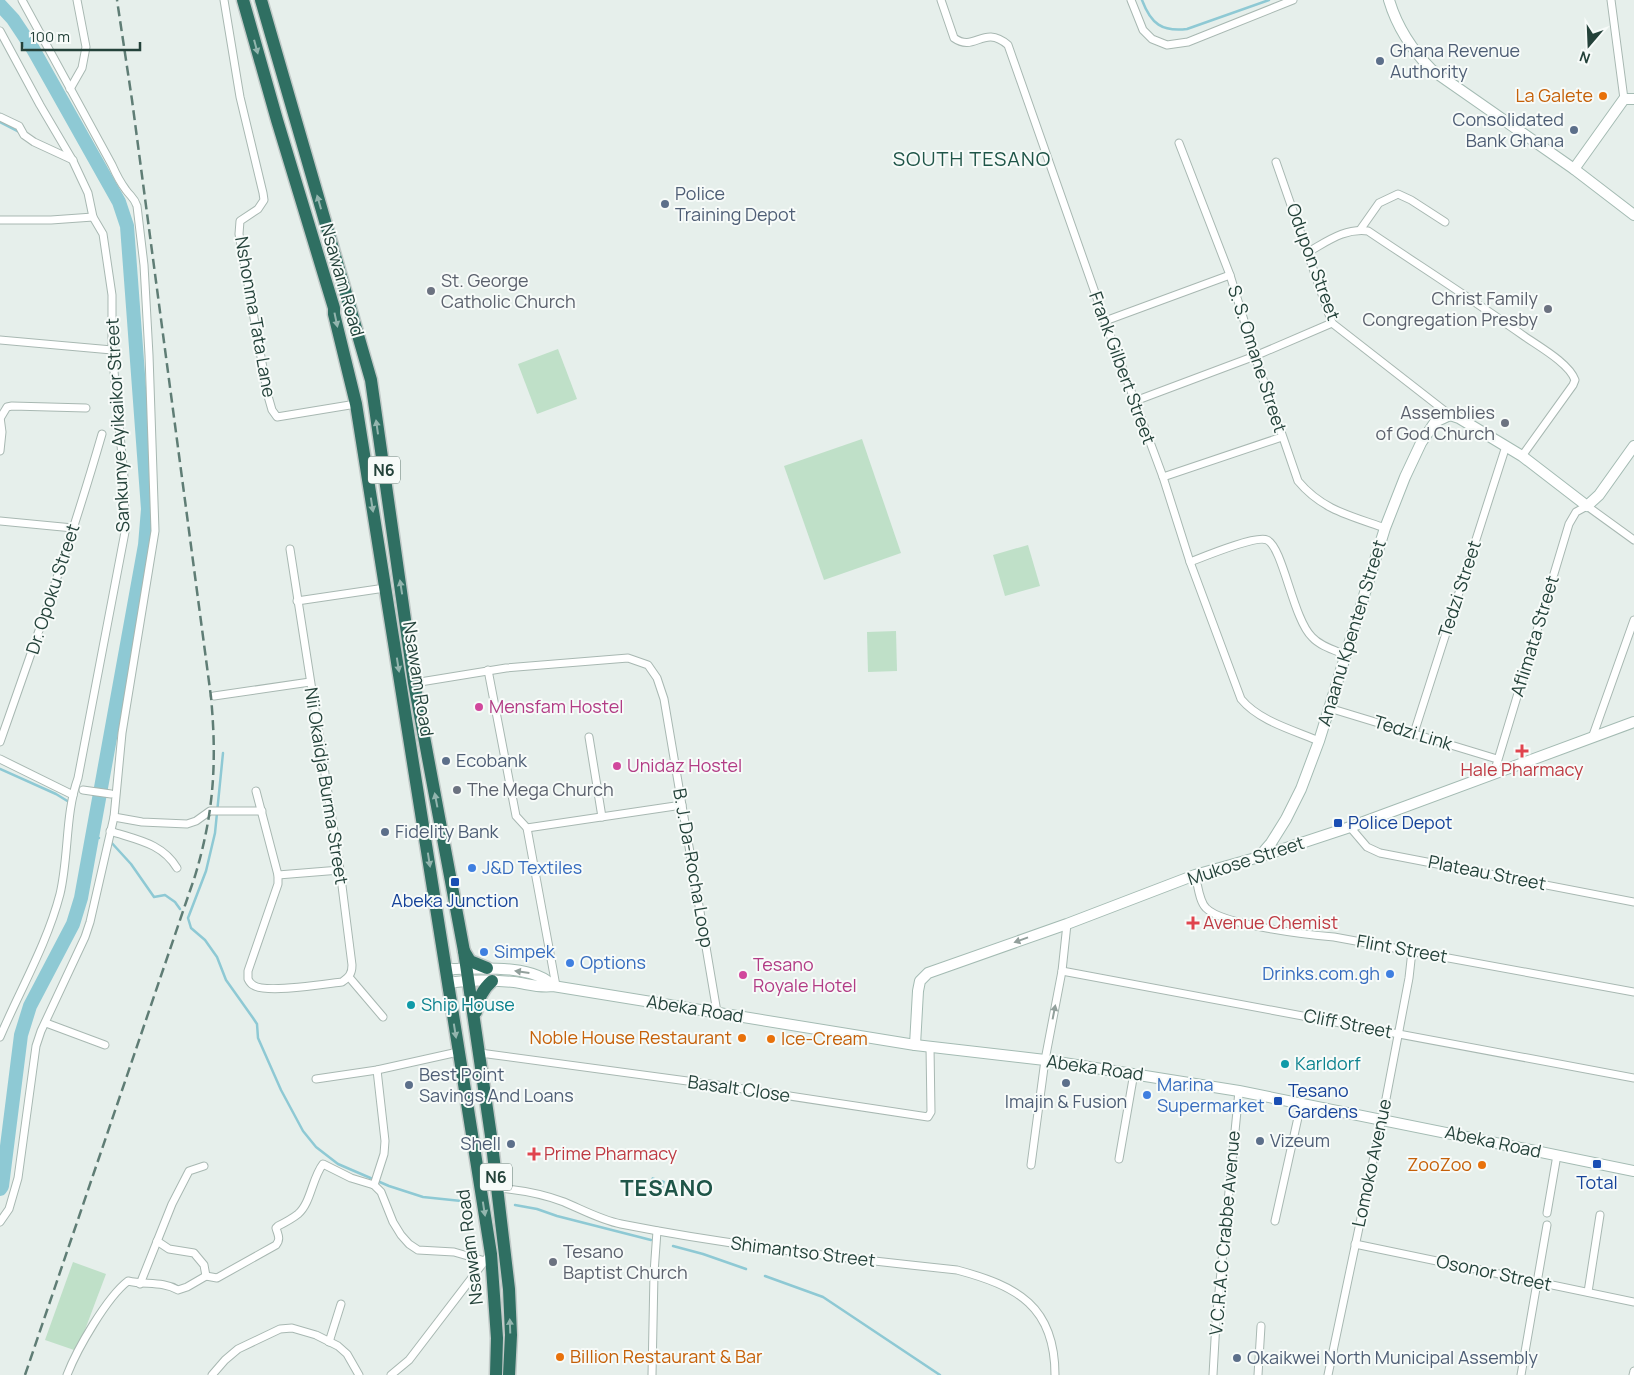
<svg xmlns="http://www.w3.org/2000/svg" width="1634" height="1375" font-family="Manrope,sans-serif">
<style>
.green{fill:#bfe0c8}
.water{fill:#8ec9d4}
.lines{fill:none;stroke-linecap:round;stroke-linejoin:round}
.stream{stroke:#8ec9d4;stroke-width:2.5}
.river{stroke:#8ec9d4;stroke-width:14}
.street-casing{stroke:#a8b8b2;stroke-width:9}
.secondary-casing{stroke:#a4bbb3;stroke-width:12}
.highway-casing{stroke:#c2cac8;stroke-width:15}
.street{stroke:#fff;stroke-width:7}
.secondary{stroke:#fff;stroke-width:10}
.highway{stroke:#2f6f62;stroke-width:12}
.rail{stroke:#5f7d75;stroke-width:2.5;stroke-dasharray:10 5;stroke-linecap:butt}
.oneway{fill:#93b5ae}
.oneway2{fill:#92a09c}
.service-dot{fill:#5c6f8a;stroke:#f7fbf9;stroke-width:2}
.food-dot{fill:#e8710a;stroke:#f7fbf9;stroke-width:2}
.worship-dot{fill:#6b7280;stroke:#f7fbf9;stroke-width:2}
.hotel-dot{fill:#d1479c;stroke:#f7fbf9;stroke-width:2}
.health-dot{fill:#e0444e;stroke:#f7fbf9;stroke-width:2}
.transit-dot{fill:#1a4fb4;stroke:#f7fbf9;stroke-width:2}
.shop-dot{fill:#3f7fe0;stroke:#f7fbf9;stroke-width:2}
.culture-dot{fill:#0f9aa8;stroke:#f7fbf9;stroke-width:2}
.labels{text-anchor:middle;stroke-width:4;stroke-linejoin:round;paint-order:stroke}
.shield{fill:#f7fbf9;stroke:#637a73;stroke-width:1}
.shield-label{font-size:16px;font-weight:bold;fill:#24423a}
.service-label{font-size:18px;fill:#4e5e75;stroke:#f7fbf9;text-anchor:start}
.food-label{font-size:18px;fill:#c56008;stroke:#f7fbf9;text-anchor:end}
.street-label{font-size:18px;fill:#24423a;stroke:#f7fbf9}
.worship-label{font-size:18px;fill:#5b616d;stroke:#f7fbf9;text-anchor:start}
.hotel-label{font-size:18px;fill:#b23c85;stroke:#f7fbf9;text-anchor:start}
.health-label{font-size:18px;fill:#be3a42;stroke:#f7fbf9;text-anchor:start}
.transit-label{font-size:18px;fill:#164399;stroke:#f7fbf9;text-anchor:start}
.shop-label{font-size:18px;fill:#366cbe;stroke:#f7fbf9;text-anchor:start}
.culture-label{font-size:18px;fill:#0d838f;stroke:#f7fbf9;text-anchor:start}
.quarter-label{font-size:20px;letter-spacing:1px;fill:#1f5548;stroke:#f7fbf9}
.district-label{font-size:22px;font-weight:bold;letter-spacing:1px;fill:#1f5548;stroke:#f7fbf9}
</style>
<rect width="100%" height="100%" fill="#e6efeb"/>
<g class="green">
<polygon points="558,349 577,399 537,414 518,364"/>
<polygon points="862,439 901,553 824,580 784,466"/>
<polygon points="1028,545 1040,586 1005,596 993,555"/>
<polygon points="896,631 897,671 868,672 867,632"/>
<polygon points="73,1262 106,1274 77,1351 45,1340"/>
</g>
<polygon class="water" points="652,1177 665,1181 663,1189 649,1185"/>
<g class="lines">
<g class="stream">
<path d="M1142,0C1151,24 1162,32 1187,29L1269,0"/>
<polyline points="0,122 21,133"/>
<polyline points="223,753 215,833 206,871 188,918 191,928 205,940 217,957 226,980 253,1018 257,1024 258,1038 281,1090 303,1131 316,1147 338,1164 389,1186 423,1197 471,1202"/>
<polyline points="0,769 56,794 69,802"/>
<polyline points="91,836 99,838"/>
<polyline points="110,841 131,864 154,897 165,895 175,902 180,909"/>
<polyline points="515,1205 537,1209 557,1216 651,1240"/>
<polyline points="673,1246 703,1254 746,1269"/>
<polyline points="765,1276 823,1297 940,1375"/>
</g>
<polyline class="river" points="0,5 13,19 33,49 119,202 127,226 148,509 145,545 81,898 73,924 30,1006 21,1035 2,1186 0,1189"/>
<defs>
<g id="street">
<polyline points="224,0 240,97 263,193 264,200 258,209 240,221 239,234 268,396 272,410 277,417 356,404"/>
<path d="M941,0L954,38C975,53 983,24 1008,45L1105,321L1163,477L1190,562L1241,699C1259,721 1293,730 1319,741"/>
<polyline points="1131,0 1143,30 1152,39 1167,45 1188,42 1293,0"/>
<polyline points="1611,0 1624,99"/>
<path d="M0,31L40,105L73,161L88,193L93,217L103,234L112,295V350L124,477L125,532L78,778C65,814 69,856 60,894C47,944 20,990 0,1037"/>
<polyline points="70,89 82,68 86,47 77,0"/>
<polyline points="0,117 19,126 24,135 34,142 73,160"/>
<path d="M1179,143L1230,275L1255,356L1298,481C1322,510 1351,516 1385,528"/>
<polyline points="1276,162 1332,323 1450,415"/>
<polyline points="0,220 51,220 93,217"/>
<polyline points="1360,230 1379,203 1398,194 1411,200 1445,222"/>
<path d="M1308,252C1328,241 1345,228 1368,231C1420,266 1473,300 1524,336C1538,346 1569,363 1575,380L1573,385L1522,456"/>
<polyline points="1105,321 1230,275"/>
<polyline points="0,340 112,350"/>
<polyline points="1135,401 1255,356 1332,323"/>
<polyline points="0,417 2,432 0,451"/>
<polyline points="1,417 7,407 12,406 86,408"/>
<polyline points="1163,477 1282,437"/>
<polyline points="0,521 73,528"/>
<path d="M1190,562C1203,557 1256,535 1267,540C1283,547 1293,619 1312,637C1320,646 1334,650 1346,655"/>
<polyline points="297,601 385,588"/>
<polyline points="488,670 516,816 527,828 556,986"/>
<polyline points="414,683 506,668 628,658 648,665 657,678 664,699 717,1012"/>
<polyline points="214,696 310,682"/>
<polyline points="1329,708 1497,759"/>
<polyline points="1414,733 1506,446"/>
<polyline points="589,737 602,817"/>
<polyline points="1592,738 1634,620"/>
<path d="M0,742C36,640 72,538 102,434"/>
<polyline points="0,759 73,795"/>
<polyline points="1494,773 1569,524 1576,512 1587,506 1634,540"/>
<polyline points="83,790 111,794"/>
<path d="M256,791L278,875V884L248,971V979C249,981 251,984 253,985C265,994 325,984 342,982C349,977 352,974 352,965L340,870L290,549"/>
<polyline points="114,817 142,822 187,824 196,821 210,811 262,811"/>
<polyline points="1350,827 1367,847 1380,853 1634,902"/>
<polyline points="527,828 682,805"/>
<path d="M110,831C137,840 162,843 177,868"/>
<polyline points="278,875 340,870"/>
<path d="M1195,875C1198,885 1199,901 1206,908C1222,925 1309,935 1334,937L1634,992"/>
<polyline points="1062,971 1634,1078"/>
<polyline points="349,977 383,1017"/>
<polyline points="46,1023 105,1045"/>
<polyline points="480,1053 717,1085 928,1117 931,1112 930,1047"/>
<polyline points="316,1079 377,1070 458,1052"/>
<polyline points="1119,1159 1134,1073"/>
<polyline points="1031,1165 1045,1060 1062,971 1067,924"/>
<polyline points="374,1185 384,1154 385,1141 377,1070"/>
<path d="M498,1188C521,1190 543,1194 564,1202C583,1210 601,1220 621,1224C732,1246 844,1258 957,1270C1017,1286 1055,1306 1055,1375"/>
<polyline points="1547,1213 1557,1155"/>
<polyline points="1275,1221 1301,1104"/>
<path d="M0,1222L9,1209L18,1178L36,1046L41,1031L85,937L90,922L114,817L122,733L155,531L149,355L144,265L137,206C134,197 131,197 126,190C120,182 116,174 112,165L22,0"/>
<polyline points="157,1241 169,1249 194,1253 204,1265 206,1276"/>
<polyline points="1355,1244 1634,1302"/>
<polyline points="140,1284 172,1204 189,1171 204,1166"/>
<polyline points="1588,1292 1600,1215"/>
<polyline points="329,1342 341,1304"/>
<path d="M67,1375C77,1349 107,1297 128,1281C145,1285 163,1281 178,1290L187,1287L206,1276L217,1278L276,1245C281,1239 278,1235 276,1228L278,1226C284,1223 293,1218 298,1214C311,1203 312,1178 323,1164L351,1178L374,1185L381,1192L393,1222L401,1235L409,1244L418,1250L454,1252L485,1261"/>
<polyline points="212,1375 225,1360 238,1349 280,1329 292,1328 316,1335 338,1346 347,1354 359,1375"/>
<polyline points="391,1375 409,1360 487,1258"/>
<polyline points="652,1375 654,1273 657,1231"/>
<polyline points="1213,1375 1216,1322 1239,1091"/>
<polyline points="1258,1375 1261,1326"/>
<polyline points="1328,1375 1385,1104 1409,978 1412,951"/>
<polyline points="1521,1375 1547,1225"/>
<polyline points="1633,1375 1634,1371"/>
</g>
<g id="secondary">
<path d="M1389,0C1397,27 1412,50 1432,70L1574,169L1634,215"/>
<polyline points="1574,169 1624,99 1634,99"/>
<polyline points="1259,857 1271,843 1286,819 1301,789 1319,741 1385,528 1405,477 1421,443 1435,422 1450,415 1459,418 1522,456 1587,506 1599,495 1634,446"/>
<path d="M446,969C474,969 533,963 553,986"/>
<path d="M448,983C470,979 492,980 514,982C528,984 539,988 553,986L915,1045L1045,1060L1239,1091L1634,1171"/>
<polyline points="915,1045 918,991 920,981 928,973 1067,924 1195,875 1259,857 1350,827 1634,722"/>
</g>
<g id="highway">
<polyline points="243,0 277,120 334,308 334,314 356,404 491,1254 497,1338 496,1375"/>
<polyline points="261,0 371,380 414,683 464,951 491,1136 509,1289 511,1335 509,1375"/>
<polyline points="464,951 470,961 487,968"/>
<path d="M476,1012C479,998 482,990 492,981"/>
</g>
</defs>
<use href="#street" class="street-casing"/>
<use href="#secondary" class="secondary-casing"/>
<use href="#highway" class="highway-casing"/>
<use href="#street" class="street"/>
<use href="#secondary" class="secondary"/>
<use href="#highway" class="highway"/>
<path class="rail" d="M25,1375L195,876C214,813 217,762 211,697L132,100L117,0"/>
</g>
<defs><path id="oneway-solid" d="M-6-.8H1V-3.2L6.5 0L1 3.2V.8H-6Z" transform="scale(1.25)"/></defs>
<g class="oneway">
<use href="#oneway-solid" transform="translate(256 47) rotate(75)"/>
<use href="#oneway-solid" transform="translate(319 202) rotate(-106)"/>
<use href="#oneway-solid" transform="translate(336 320) rotate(78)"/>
<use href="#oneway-solid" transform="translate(377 427) rotate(-98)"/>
<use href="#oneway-solid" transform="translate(372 505) rotate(81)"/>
<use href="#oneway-solid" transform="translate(401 587) rotate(-99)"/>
<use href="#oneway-solid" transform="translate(398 665) rotate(81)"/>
<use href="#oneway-solid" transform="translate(436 800) rotate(-101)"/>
<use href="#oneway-solid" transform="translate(429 860) rotate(81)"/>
<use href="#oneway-solid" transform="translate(455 1031) rotate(81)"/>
<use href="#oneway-solid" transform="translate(484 1209) rotate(81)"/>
<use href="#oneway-solid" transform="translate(510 1326) rotate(-92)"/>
</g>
<g class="oneway2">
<use href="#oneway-solid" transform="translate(1021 940) rotate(160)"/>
<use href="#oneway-solid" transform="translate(522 972) rotate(-172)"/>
<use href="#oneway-solid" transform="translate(1054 1012) rotate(-79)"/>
</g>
<g class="service-dot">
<circle cx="1380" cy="61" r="5"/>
<circle cx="1574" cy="130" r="5"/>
<circle cx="665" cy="204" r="5"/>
<circle cx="446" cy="761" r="5"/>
<circle cx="385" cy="832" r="5"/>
<circle cx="1066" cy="1083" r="5"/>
<circle cx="409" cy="1085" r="5"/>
<circle cx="1260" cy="1141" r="5"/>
<circle cx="511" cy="1144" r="5"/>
<circle cx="1237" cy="1358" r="5"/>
</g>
<g class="food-dot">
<circle cx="1603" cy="96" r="5"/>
<circle cx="742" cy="1038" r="5"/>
<circle cx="771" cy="1039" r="5"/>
<circle cx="1482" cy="1165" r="5"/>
<circle cx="560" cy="1357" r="5"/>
</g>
<g class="worship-dot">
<circle cx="431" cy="291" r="5"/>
<circle cx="1548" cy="309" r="5"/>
<circle cx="1505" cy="423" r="5"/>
<circle cx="457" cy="790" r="5"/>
<circle cx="553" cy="1262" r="5"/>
</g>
<g class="hotel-dot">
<circle cx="479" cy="707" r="5"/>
<circle cx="617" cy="766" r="5"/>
<circle cx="743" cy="975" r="5"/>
</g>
<g class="health-dot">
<path d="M1519.5 743.5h5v5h5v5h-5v5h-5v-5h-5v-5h5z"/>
<path d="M1190.5 915.5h5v5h5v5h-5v5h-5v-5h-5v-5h5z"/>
<path d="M531.5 1146.5h5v5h5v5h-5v5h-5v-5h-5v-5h5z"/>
</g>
<g class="transit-dot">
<rect x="1333" y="818" width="10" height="10" rx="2.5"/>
<rect x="450" y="877" width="10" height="10" rx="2.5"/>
<rect x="1273" y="1096" width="10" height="10" rx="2.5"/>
<rect x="1592" y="1159" width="10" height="10" rx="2.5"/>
</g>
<g class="shop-dot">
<circle cx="472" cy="868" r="5"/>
<circle cx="484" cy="952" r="5"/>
<circle cx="570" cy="963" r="5"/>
<circle cx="1390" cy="974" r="5"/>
<circle cx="1147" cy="1095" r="5"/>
</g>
<g class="culture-dot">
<circle cx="411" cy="1005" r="5"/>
<circle cx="1285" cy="1064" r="5"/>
</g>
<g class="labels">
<g class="shield">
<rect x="368" y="456.5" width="32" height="27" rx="4"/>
<rect x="480" y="1163.5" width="32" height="27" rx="4"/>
</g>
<g class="shield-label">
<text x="384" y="476">N6</text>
<text x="496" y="1183">N6</text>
</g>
<g class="service-label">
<text x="1390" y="57">Ghana Revenue<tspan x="1390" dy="21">Authority</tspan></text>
<text x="1564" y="126" text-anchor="end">Consolidated<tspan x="1564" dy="21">Bank Ghana</tspan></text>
<text x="675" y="200">Police<tspan x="675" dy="21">Training Depot</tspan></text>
<text x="456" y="767">Ecobank</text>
<text x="395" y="838">Fidelity Bank</text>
<text x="419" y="1081">Best Point<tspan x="419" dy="21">Savings And Loans</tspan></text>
<text x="1066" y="1108" text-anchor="middle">Imajin &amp; Fusion</text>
<text x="1270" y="1147">Vizeum</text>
<text x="501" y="1150" text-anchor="end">Shell</text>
<text x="1247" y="1364">Okaikwei North Municipal Assembly</text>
</g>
<g class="food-label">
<text x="1593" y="102">La Galete</text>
<text x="732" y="1044">Noble House Restaurant</text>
<text x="781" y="1045" text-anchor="start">Ice-Cream</text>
<text x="1472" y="1171">ZooZoo</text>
<text x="570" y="1363" text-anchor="start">Billion Restaurant &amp; Bar</text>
</g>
<g class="street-label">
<text transform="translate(1313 262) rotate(70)" y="6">Odupon Street</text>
<text transform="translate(342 280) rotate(74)" y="6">Nsawam Road</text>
<text transform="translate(255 317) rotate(80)" y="6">Nshonma Tata Lane</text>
<text transform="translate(1257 359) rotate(72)" y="6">S. S. Omane Street</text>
<text transform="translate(1122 368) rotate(70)" y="6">Frank Gilbert Street</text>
<text transform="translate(118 425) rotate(-93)" y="6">Sankunye Ayikaikor Street</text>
<text transform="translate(53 589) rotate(-72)" y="6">Dr. Opoku Street</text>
<text transform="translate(1460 589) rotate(-72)" y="6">Tedzi Street</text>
<text transform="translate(1352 633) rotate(-73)" y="6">Anaanu Kpenten Street</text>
<text transform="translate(1535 636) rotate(-73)" y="6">Aflimata Street</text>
<text transform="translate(418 679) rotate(81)" y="6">Nsawam Road</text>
<text transform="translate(1413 733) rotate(17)" y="6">Tedzi Link</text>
<text transform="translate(326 786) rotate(81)" y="6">Nii Okaidja Burma Street</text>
<text transform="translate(1246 861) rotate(-18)" y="6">Mukose Street</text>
<text transform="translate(693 868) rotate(80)" y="6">B. J. Da-Rocha Loop</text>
<text transform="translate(1487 873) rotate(11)" y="6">Plateau Street</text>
<text transform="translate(1402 949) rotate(10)" y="6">Flint Street</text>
<text transform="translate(695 1009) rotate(9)" y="6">Abeka Road</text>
<text transform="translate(1348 1024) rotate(11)" y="6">Cliff Street</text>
<text transform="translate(1095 1068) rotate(8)" y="6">Abeka Road</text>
<text transform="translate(739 1089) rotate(8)" y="6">Basalt Close</text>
<text transform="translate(1493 1142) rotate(12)" y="6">Abeka Road</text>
<text transform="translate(1372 1163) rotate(-78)" y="6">Lomoko Avenue</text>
<text transform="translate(1225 1233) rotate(-85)" y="6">V.C.R.A.C Crabbe Avenue</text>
<text transform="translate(470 1247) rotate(-97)" y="6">Nsawam Road</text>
<text transform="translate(803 1252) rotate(7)" y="6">Shimantso Street</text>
<text transform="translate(1494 1273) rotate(12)" y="6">Osonor Street</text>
</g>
<g class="worship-label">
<text x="441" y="287">St. George<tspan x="441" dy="21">Catholic Church</tspan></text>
<text x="1538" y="305" text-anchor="end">Christ Family<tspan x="1538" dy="21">Congregation Presby</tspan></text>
<text x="1495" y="419" text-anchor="end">Assemblies<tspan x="1495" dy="21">of God Church</tspan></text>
<text x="467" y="796">The Mega Church</text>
<text x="563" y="1258">Tesano<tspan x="563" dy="21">Baptist Church</tspan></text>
</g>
<g class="hotel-label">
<text x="489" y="713">Mensfam Hostel</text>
<text x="627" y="772">Unidaz Hostel</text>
<text x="753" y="971">Tesano<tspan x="753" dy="21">Royale Hotel</tspan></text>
</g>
<g class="health-label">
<text x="1522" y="776" text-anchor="middle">Hale Pharmacy</text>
<text x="1203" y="929">Avenue Chemist</text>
<text x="544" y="1160">Prime Pharmacy</text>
</g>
<g class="transit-label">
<text x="1348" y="829">Police Depot</text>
<text x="455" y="907" text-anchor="middle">Abeka Junction</text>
<text x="1288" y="1097">Tesano<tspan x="1288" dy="21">Gardens</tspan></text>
<text x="1597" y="1189" text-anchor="middle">Total</text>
</g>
<g class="shop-label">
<text x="482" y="874">J&amp;D Textiles</text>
<text x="494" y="958">Simpek</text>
<text x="580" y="969">Options</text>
<text x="1380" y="980" text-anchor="end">Drinks.com.gh</text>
<text x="1157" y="1091">Marina<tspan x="1157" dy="21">Supermarket</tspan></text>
</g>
<g class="culture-label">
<text x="421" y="1011">Ship House</text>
<text x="1295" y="1070">Karldorf</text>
</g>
<g class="quarter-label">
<text x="972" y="166">SOUTH TESANO</text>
</g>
<g class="district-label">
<text x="667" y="1196">TESANO</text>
</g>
</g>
<g transform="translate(1589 45) rotate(199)" stroke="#f7fbf9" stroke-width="4" paint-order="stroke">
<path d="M0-4L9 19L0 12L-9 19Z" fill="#24423a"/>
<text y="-8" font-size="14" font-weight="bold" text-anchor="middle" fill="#24423a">N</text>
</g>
<path d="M22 42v8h118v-8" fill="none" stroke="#24423a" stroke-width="2.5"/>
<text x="30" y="42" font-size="15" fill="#24423a" stroke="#f7fbf9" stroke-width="4" paint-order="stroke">100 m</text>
</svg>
